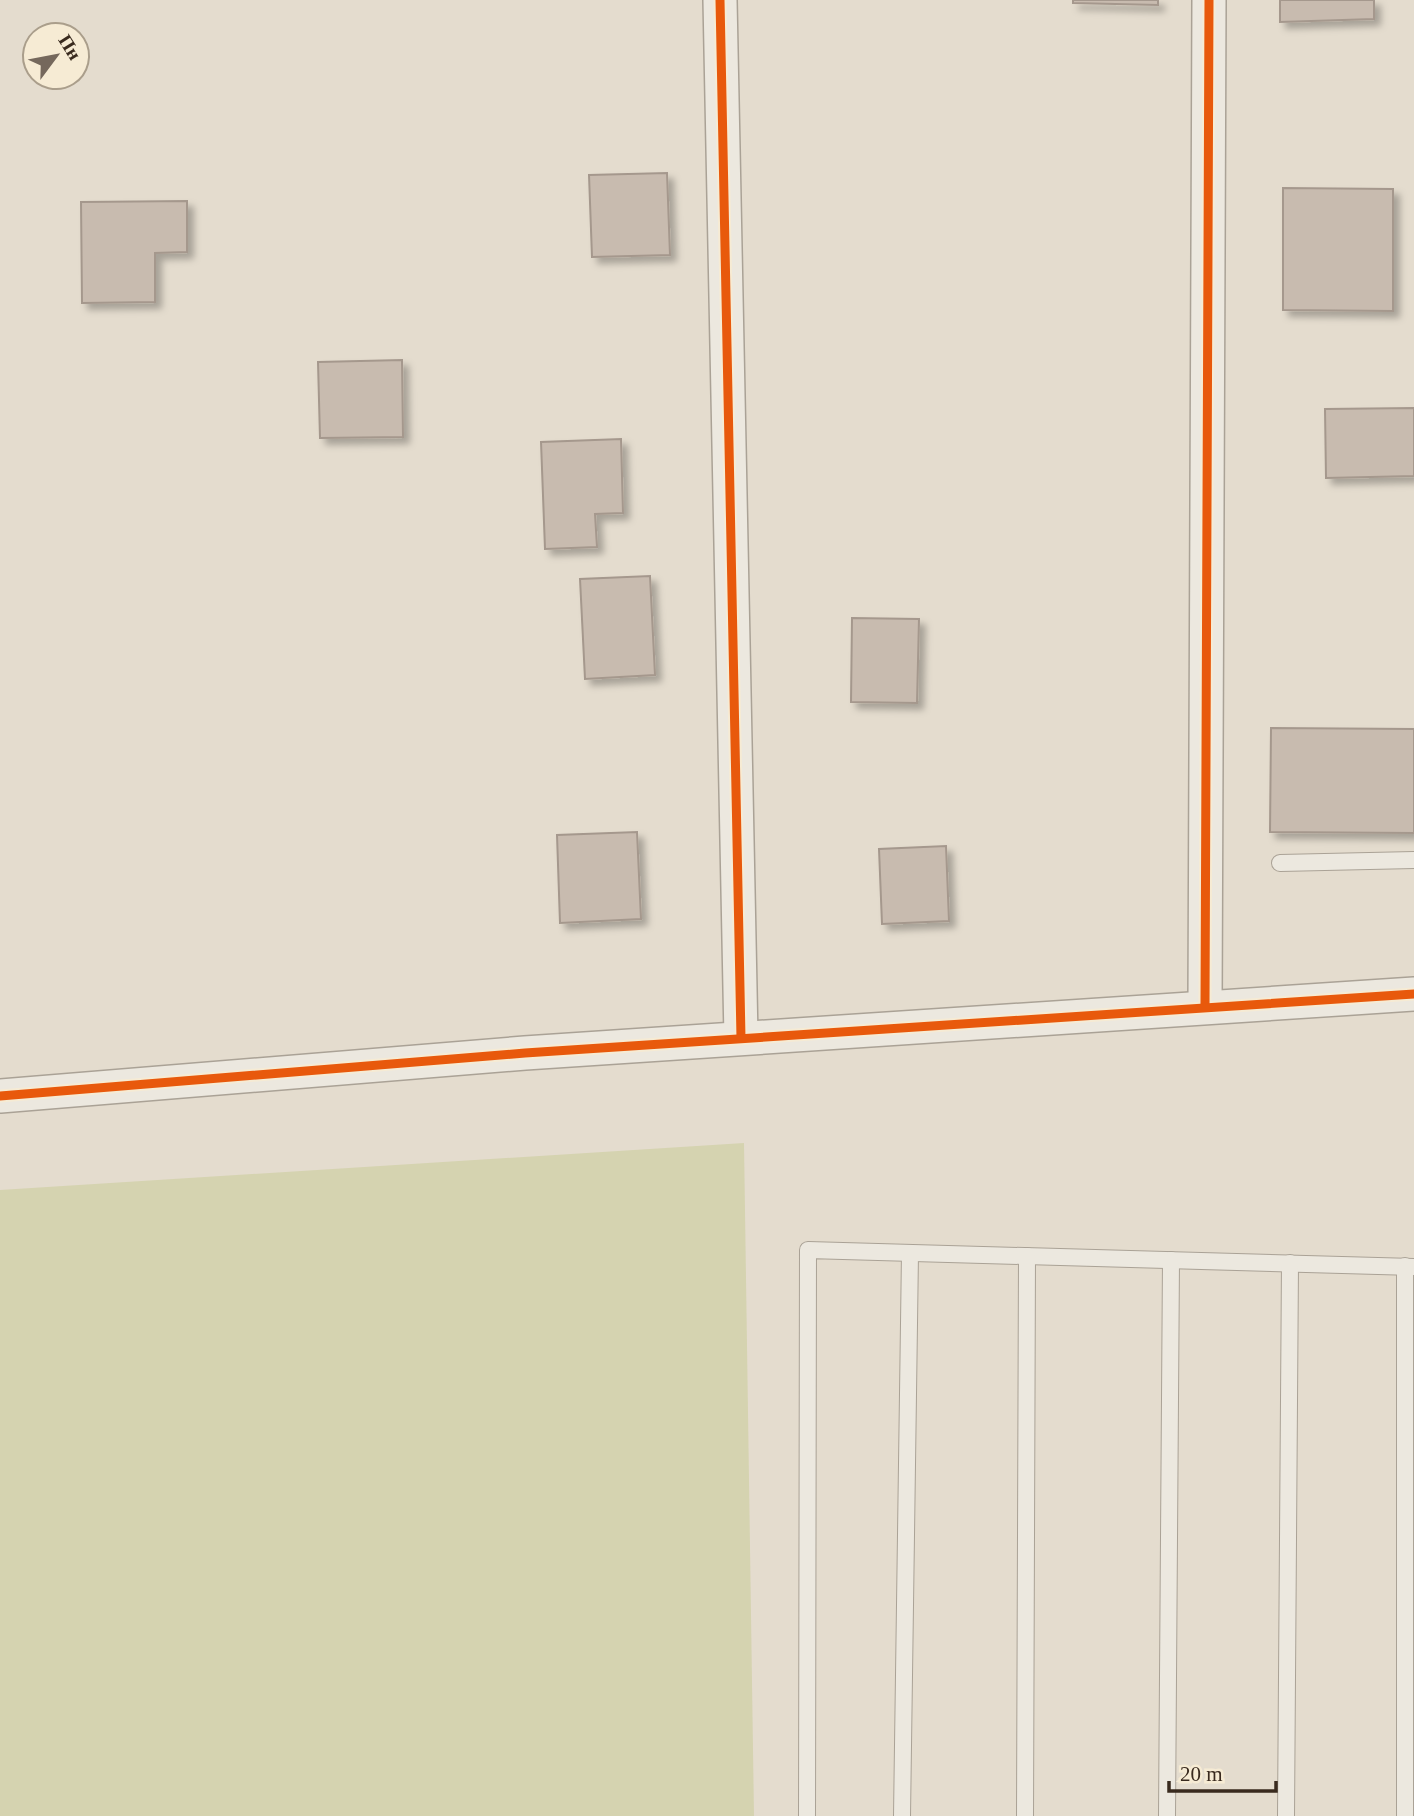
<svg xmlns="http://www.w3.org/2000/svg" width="1414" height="1816" font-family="Georgia,serif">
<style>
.green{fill:#d5d3b0}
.building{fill:#c8bbaf;stroke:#a5988d;stroke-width:2;filter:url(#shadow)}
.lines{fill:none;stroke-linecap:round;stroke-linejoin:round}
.service-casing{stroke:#aaa296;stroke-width:18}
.minor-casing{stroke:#aaa296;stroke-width:36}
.service{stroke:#ece8df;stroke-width:16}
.minor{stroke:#ece8df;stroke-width:33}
.cycleway-casing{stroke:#f6ebd4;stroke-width:13}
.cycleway{stroke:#e8590c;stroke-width:9}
</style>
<defs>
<filter id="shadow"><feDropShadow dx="6" dy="6" stdDeviation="3.5" flood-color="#0004"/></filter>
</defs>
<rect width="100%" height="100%" fill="#e4dcce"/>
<polygon class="green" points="744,1143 754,1816 0,1816 0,1190"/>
<g class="building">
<polygon points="1073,0 1158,0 1158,5 1073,3"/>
<polygon points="1280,0 1374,0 1374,19 1280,22"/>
<polygon points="667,173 670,255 592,257 589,175"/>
<polygon points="1283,188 1393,189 1393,311 1283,310"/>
<polygon points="187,201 187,252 155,253 155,302 82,303 81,202"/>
<polygon points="402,360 403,437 320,438 318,362"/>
<polygon points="1414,408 1414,476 1326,478 1325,409"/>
<polygon points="621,439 623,513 595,514 597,547 545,549 541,442"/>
<polygon points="650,576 655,675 585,679 580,579"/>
<polygon points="852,618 919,619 917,703 851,702"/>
<polygon points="1271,728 1414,729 1414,833 1270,832"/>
<polygon points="637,832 641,919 560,923 557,835"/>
<polygon points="946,846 949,921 882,924 879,849"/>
</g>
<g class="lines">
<defs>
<g id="service">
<polyline points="1280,863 1414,860"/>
<polyline points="1405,1266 1405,1816"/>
<polyline points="807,1816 808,1250 1414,1267"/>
<polyline points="902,1816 910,1253"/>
<polyline points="1025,1816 1027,1256"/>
<polyline points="1167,1816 1171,1260"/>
<polyline points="1286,1816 1290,1263"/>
</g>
<g id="minor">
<polyline points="720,0 741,1038"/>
<polyline points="1205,1007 1209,0"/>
<polyline points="0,1096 525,1053 1414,994"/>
</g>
</defs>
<use href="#service" class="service-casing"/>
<use href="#minor" class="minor-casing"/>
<use href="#service" class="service"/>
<use href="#minor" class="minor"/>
<defs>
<g id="cycleway">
<polyline points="720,0 741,1038"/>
<polyline points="1205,1007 1209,0"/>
<polyline points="0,1096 525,1053 1414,994"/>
</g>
</defs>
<use href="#cycleway" class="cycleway-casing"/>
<use href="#cycleway" class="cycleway"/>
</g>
<g transform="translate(56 56) rotate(58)"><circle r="33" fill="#f6ebd4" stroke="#aa9e8b" stroke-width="2"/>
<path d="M0-5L12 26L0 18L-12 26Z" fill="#75685c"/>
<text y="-10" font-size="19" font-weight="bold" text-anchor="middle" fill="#392a1e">Пн</text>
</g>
<path d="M1169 1781v10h107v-10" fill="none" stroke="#392a1e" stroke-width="3.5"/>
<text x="1180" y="1781" font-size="21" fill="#392a1e" stroke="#f6ebd4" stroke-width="5" paint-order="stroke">20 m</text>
</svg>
